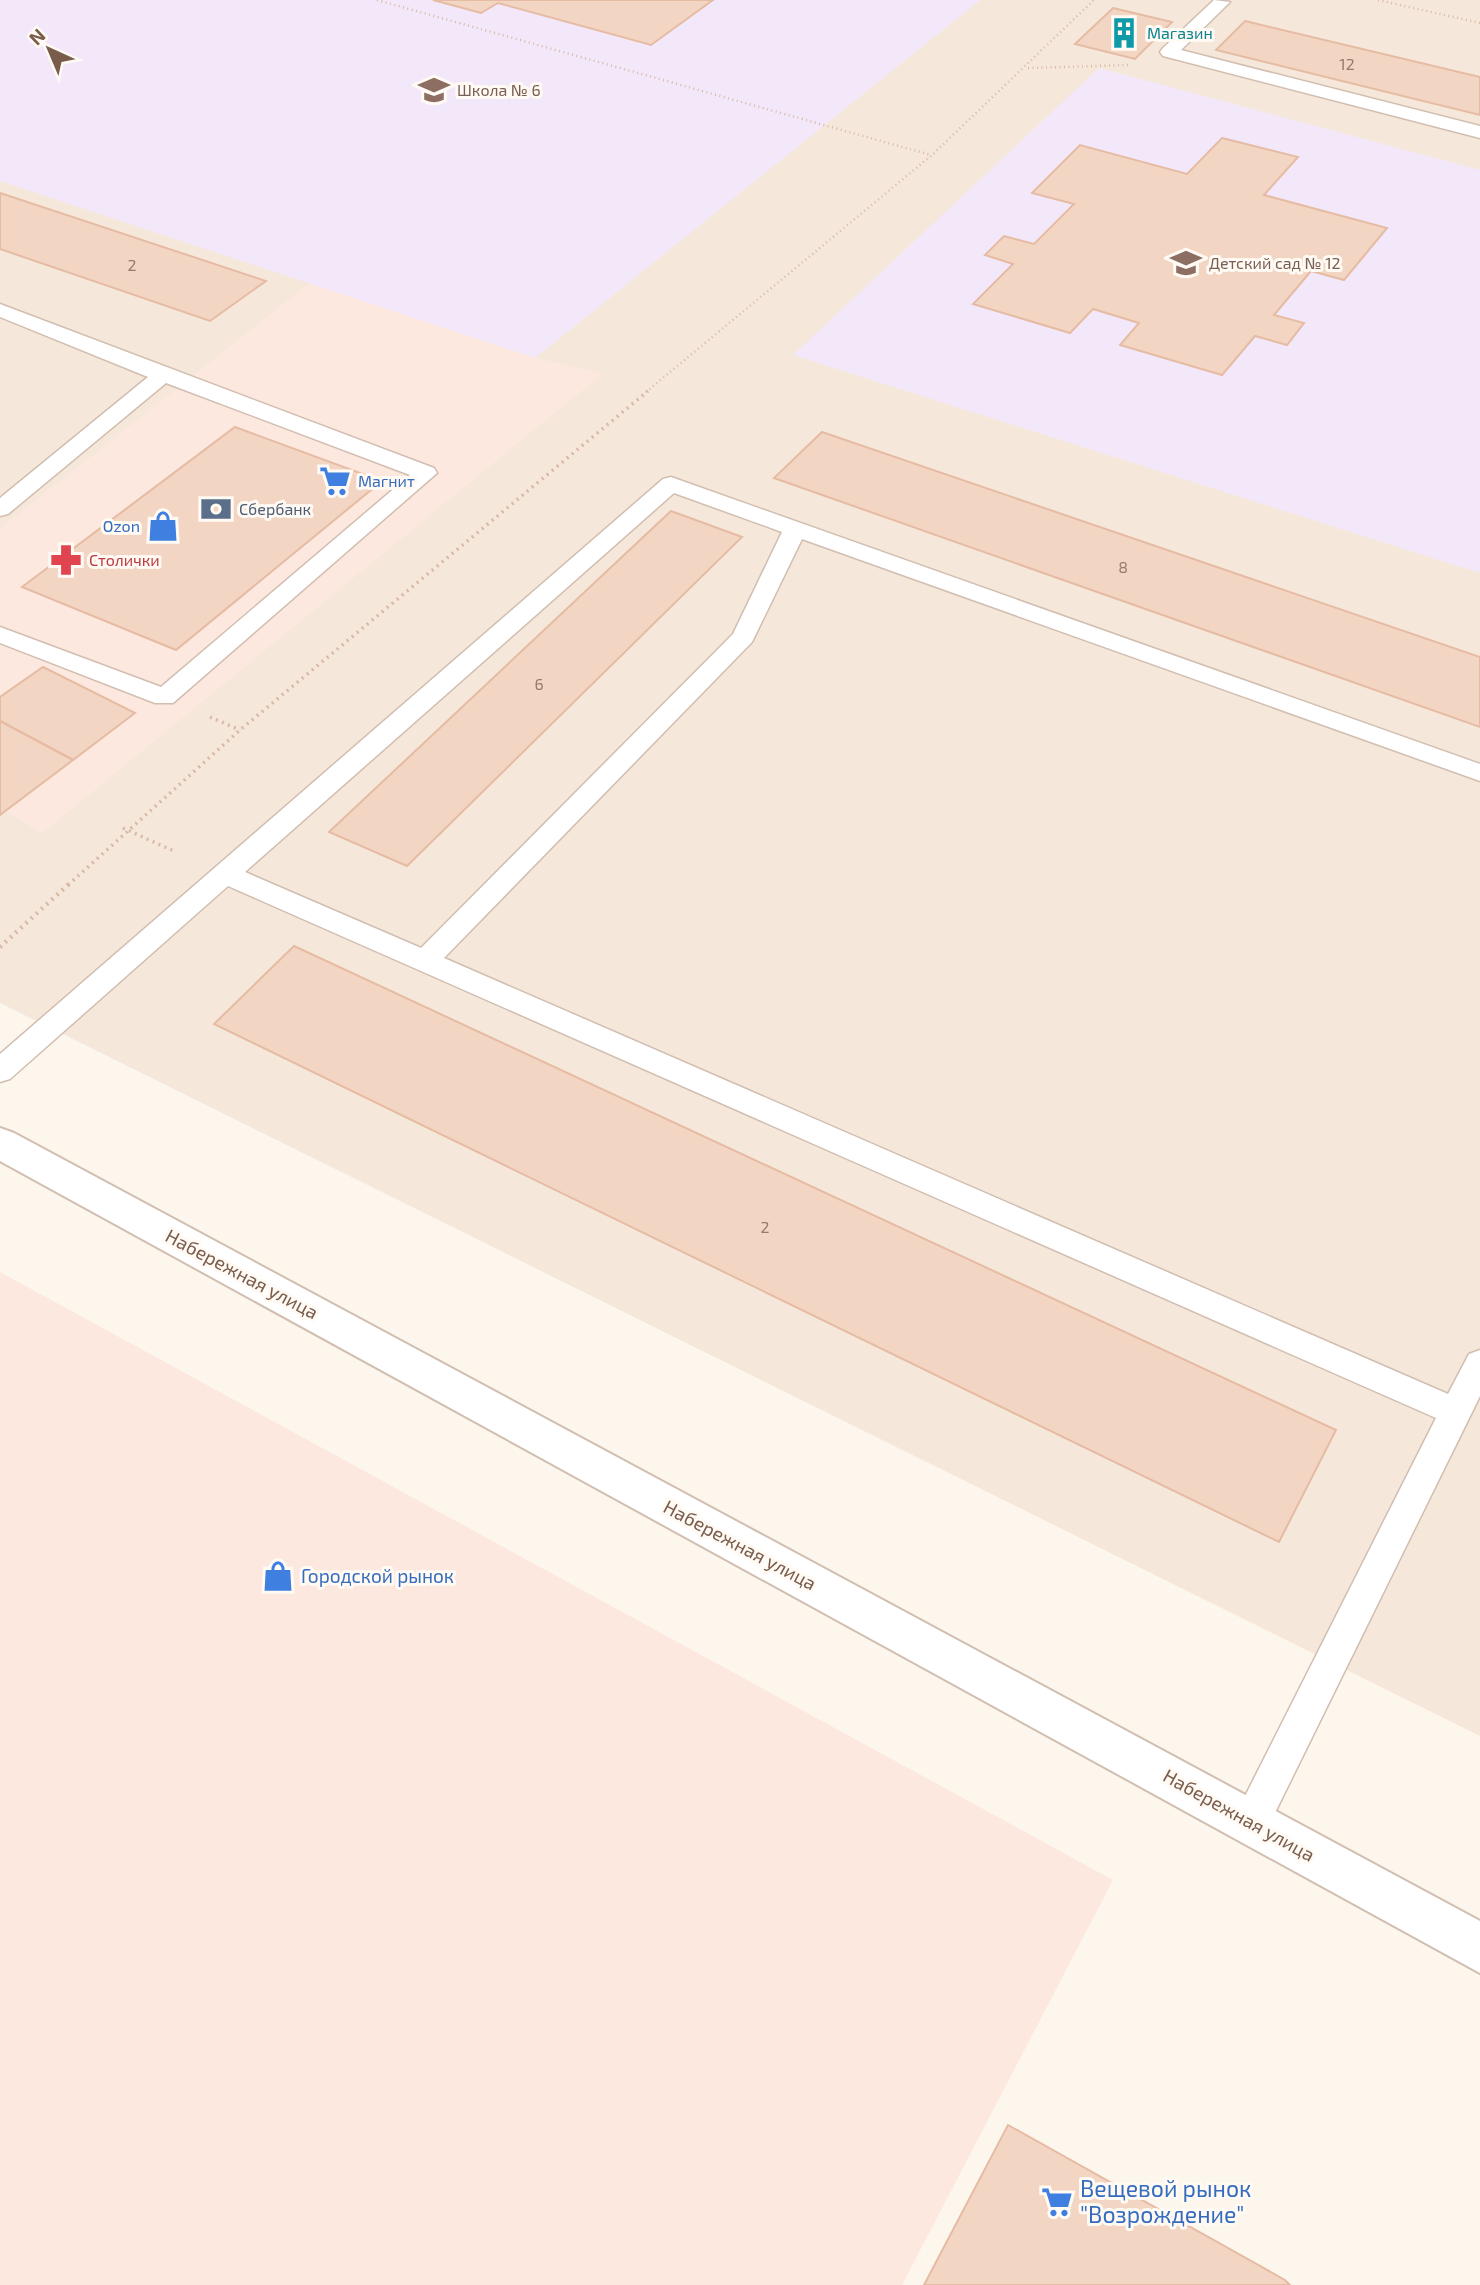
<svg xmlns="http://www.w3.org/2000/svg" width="1480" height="2285" font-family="'Exo 2',sans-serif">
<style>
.residential{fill:#f5e8da}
.commercial{fill:#fde8e0}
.education{fill:#f3e8fa}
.building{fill:#f3d5c3;stroke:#e6bba3;stroke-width:2}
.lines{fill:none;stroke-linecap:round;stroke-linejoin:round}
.service-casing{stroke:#d1beb0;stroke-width:3}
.minor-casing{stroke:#d1beb0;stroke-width:4}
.path-far2{stroke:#d9b8a5;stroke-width:2.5;stroke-dasharray:1 3.5;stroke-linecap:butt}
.path-far1{stroke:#d9b8a5;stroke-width:3.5;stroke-dasharray:2 4.5;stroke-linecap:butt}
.path{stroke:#d9b8a5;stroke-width:4.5;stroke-dasharray:2 5;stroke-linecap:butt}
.service{fill:#fff;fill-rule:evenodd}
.minor{fill:#fff;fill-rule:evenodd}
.labels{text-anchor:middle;stroke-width:6;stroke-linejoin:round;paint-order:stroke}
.far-culture-label{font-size:16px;fill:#0d838f;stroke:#fffaf3;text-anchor:start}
.number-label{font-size:16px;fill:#987a6a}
.far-education-label{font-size:16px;fill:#785e54;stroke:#fffaf3;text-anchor:start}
.far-shop-label{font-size:16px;fill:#366cbe;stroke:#fffaf3;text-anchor:start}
.far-service-label{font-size:16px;fill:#4e5e75;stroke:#fffaf3;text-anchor:start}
.far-health-label{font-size:16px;fill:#be3a42;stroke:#fffaf3;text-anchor:start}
.street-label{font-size:19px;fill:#7a5c4d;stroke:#fffaf3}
.shop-label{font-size:19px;fill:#366cbe;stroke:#fffaf3;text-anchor:start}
.near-shop-label{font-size:23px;fill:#366cbe;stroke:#fffaf3;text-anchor:start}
</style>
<rect width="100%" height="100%" fill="#fdf6ec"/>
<polygon class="residential" points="0,0 1480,0 1480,1736 0,1003"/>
<g class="commercial">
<polygon points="310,283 535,358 602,374 42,833 0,808 0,529"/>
<polygon points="0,1272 1113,1880 902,2285 0,2285"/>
</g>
<g class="education">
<polygon points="0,0 980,0 535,358 0,181"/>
<polygon points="1099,68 1480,170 1480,573 793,355"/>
</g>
<g class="building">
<polygon points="433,0 713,0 651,45 498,3 481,13"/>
<polygon points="1113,8 1172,22 1135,59 1075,44"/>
<polygon points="1245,21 1480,77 1480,115 1216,50"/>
<polygon points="1222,138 1298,157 1264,195 1387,228 1344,280 1311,271 1274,315 1304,323 1287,345 1255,336 1222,375 1120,345 1139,323 1093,309 1070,333 973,304 1013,264 985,255 1004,236 1034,244 1074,204 1032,193 1080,145 1187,174"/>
<polygon points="0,193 266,281 210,321 0,249"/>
<polygon points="235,427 382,481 176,650 22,587"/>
<polygon points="822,432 1480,657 1480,727 774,478"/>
<polygon points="671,511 742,537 407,866 329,832"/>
<polygon points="43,667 135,713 73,760 0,721 0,697"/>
<polygon points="0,721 73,760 0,815"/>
<polygon points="294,946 1336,1430 1279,1542 214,1024"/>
<polygon points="1008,2125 1285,2280 1290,2285 924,2285"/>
</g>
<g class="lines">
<defs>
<g id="service">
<polygon points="1214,0 1230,2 1181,50 1480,126 1480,138 1163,56 1160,52 1163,48"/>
<polygon points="0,304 434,468 437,473 173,703 155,703 0,643 0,627 161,687 410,475 166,383 8,514 0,516 0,498 148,377 0,317"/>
<path d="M671,477L1480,764V781L802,539L752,642L444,958L1448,1394L1469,1354L1480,1350V1396L1264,1835L1251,1840L1238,1835L1232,1822L1436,1418L228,886L10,1079L0,1082V1054L663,479ZM674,493L782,532L733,634L421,948L245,872Z"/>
</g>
<polygon id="minor" points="0,1128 14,1133 1480,1921 1480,1973 0,1161"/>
</defs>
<use href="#service" class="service-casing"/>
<use href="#minor" class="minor-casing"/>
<g class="path-far2">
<polyline points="377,0 931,155"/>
<polyline points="1378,0 1480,23"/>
<polyline points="1028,68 1130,65"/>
<polyline points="646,392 932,155 1094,0"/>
</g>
<g class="path-far1">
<polyline points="210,717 240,730"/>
<polyline points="123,828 176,852"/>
<polyline points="68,885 240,730 648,391"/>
</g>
<polyline class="path" points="0,947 70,883"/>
<use href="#service" class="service"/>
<use href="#minor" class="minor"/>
</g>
<defs>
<symbol id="building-bare" viewBox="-9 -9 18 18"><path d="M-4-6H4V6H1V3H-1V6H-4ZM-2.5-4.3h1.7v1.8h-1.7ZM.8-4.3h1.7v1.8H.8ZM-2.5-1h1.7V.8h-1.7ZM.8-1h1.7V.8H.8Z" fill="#0f9aa8" stroke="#fffaf3" stroke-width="2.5" paint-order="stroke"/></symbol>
<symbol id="school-bare" viewBox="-9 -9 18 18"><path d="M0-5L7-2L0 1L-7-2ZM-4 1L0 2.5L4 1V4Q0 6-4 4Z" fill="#8d6e63" stroke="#fffaf3" stroke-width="2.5" paint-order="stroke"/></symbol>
<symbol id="supermarket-bare" viewBox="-9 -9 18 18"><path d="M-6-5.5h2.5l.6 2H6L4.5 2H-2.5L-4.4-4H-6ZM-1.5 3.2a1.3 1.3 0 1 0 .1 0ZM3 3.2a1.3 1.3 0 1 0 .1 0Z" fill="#3f7fe0" stroke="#fffaf3" stroke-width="2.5" paint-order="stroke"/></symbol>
<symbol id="bank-bare" viewBox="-9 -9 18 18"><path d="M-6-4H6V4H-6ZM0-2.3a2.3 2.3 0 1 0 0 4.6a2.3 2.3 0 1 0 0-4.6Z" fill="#5c6f8a" stroke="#fffaf3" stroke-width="2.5" paint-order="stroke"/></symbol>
<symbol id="shop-bare" viewBox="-9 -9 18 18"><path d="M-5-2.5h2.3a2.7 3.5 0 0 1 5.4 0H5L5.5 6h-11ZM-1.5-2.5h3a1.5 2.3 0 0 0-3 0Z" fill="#3f7fe0" stroke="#fffaf3" stroke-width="2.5" paint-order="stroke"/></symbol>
<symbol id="pharmacy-bare" viewBox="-9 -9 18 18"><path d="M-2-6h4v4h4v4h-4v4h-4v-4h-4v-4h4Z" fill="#e0444e" stroke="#fffaf3" stroke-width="2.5" paint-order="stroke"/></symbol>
</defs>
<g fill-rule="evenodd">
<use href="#building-bare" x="1102" y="11" width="44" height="44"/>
<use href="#school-bare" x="412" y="68" width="44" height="44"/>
<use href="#school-bare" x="1164" y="241" width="44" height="44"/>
<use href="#supermarket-bare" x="313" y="459" width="44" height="44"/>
<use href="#bank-bare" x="194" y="487" width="44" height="44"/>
<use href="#shop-bare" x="141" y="504" width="44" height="44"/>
<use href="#pharmacy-bare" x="44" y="538" width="44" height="44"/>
<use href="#shop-bare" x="256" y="1554" width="44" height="44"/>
<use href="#supermarket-bare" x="1035" y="2180" width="44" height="44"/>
</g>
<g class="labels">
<g class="far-culture-label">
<text x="1147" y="39">Магазин</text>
</g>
<g class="number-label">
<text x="1347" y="70">12</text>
<text x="132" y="271">2</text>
<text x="1123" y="573">8</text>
<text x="539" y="690">6</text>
<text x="765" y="1233">2</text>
</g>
<g class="far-education-label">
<text x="457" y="96">Школа № 6</text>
<text x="1209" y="269">Детский сад № 12</text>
</g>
<g class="far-shop-label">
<text x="358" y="487">Магнит</text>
<text x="140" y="532" text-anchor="end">Ozon</text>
</g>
<g class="far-service-label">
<text x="239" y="515">Сбербанк</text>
</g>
<g class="far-health-label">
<text x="89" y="566">Столички</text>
</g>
<g class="street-label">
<text transform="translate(242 1274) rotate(28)" y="7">Набережная улица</text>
<text transform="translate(740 1545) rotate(28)" y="7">Набережная улица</text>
<text transform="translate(1239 1815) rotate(29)" y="7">Набережная улица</text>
</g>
<g class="shop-label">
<text x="301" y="1583">Городской рынок</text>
</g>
<g class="near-shop-label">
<text x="1080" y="2197">Вещевой рынок<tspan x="1080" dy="26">"Возрождение"</tspan></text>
</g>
</g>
<g transform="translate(49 49) rotate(316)" stroke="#fffaf3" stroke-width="5" paint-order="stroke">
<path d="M0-5L12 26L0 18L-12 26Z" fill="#7a5c4d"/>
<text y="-10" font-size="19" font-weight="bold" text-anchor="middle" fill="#7a5c4d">N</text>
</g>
</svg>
